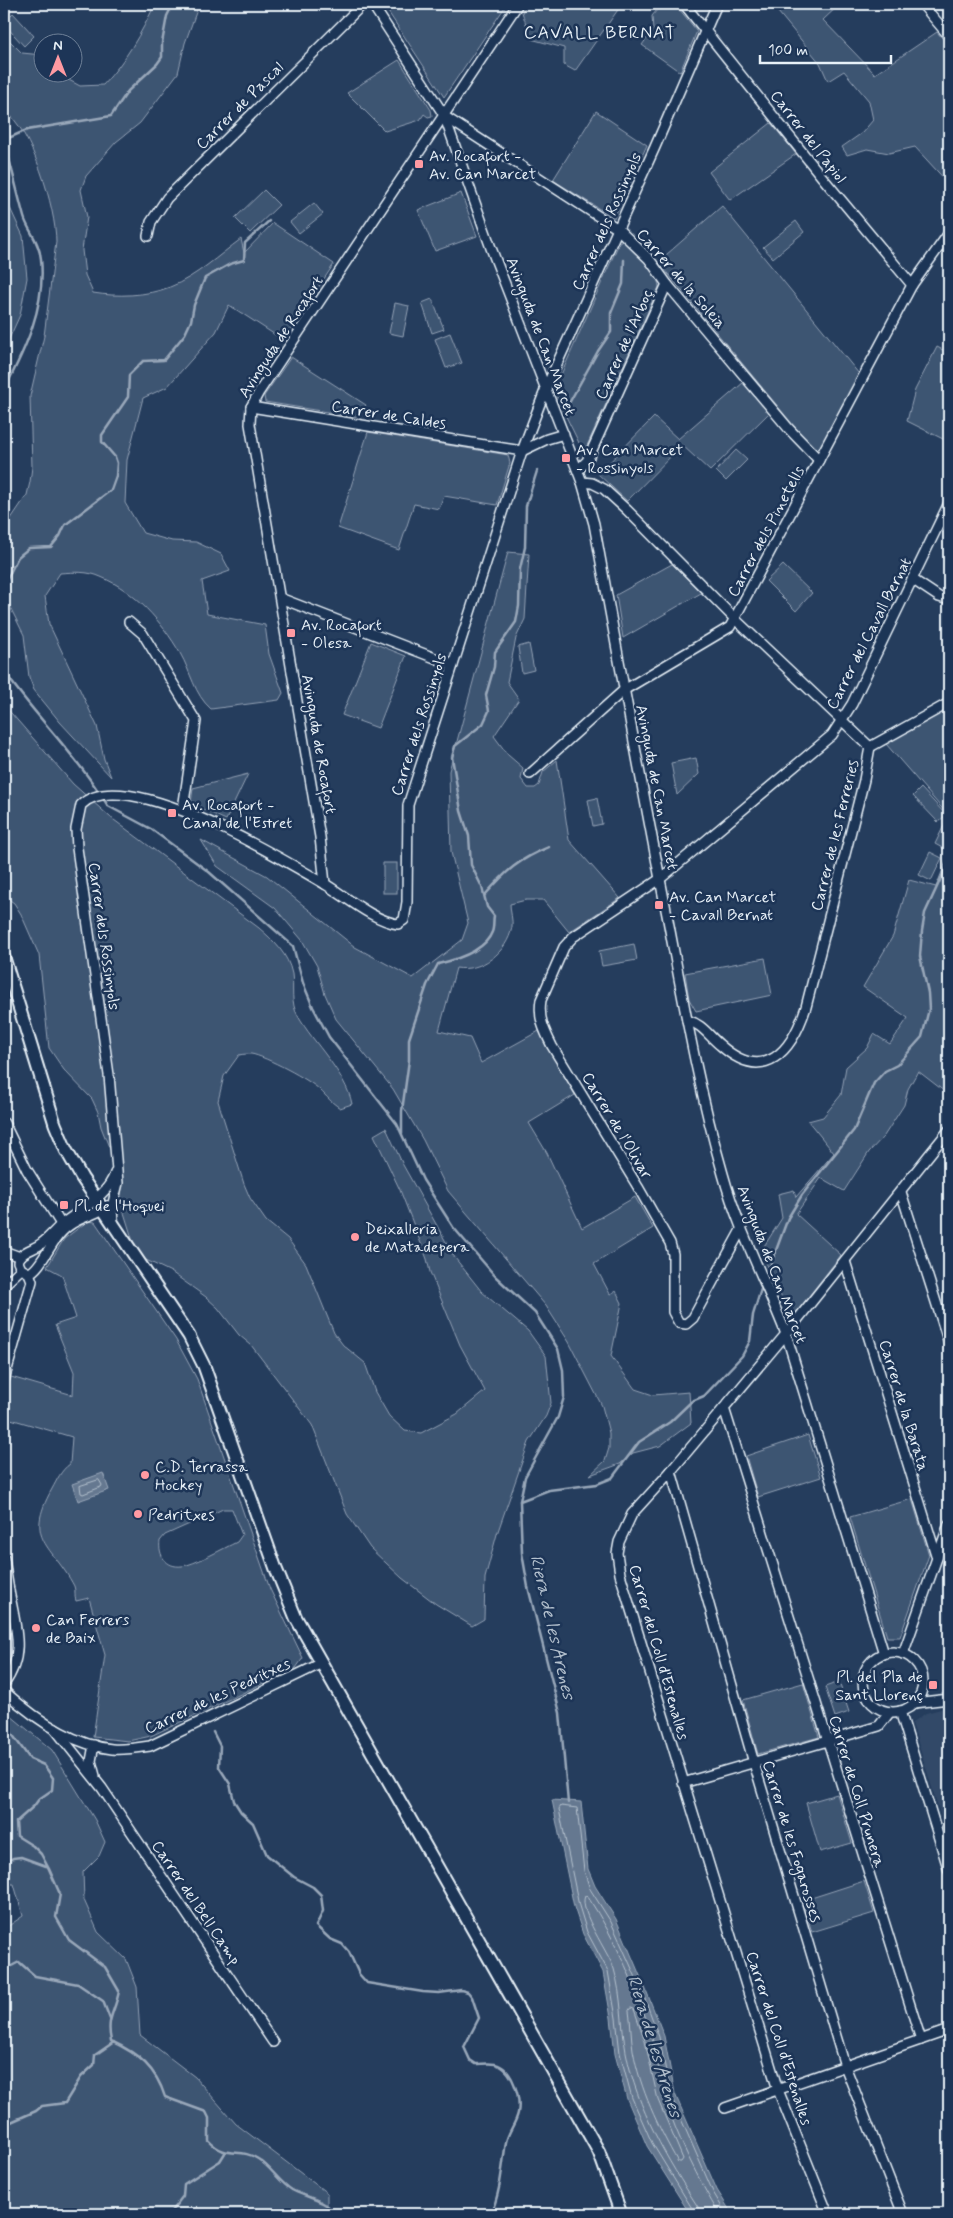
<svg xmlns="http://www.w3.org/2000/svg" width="953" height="2218" font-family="Mynerve,sans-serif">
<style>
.built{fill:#334a68}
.green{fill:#3e5472;stroke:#93a2b5;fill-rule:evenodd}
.water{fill:#657890;stroke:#99a8ba}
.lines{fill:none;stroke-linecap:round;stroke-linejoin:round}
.shore{stroke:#b4c1ce;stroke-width:1}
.stream{stroke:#99a8ba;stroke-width:2.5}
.minor-casing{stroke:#e8f1f8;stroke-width:12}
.tertiary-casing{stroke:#e8f1f8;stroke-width:15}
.minor{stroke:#1d3557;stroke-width:9}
.tertiary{stroke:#1d3557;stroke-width:11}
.poi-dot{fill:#ff9aa2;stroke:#1d3557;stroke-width:2}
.labels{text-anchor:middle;stroke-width:5;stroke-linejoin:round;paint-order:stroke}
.street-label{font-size:16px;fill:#e8f1f8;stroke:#1d3557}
.poi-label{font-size:16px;fill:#e8f1f8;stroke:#1d3557;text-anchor:start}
.neighbourhood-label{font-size:18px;letter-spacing:1px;fill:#e8f1f8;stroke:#1d3557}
.water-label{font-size:18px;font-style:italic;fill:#b4c1ce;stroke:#1d3557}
</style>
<rect width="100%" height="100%" fill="#253d5d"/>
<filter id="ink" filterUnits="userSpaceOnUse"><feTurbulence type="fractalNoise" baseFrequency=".02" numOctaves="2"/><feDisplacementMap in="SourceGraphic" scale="10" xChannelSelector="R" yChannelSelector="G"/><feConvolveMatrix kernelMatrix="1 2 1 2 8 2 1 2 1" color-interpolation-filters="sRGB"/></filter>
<g filter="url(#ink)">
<polygon class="built" points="949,1707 949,1842 912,1723 926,1713"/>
<g class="green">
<path d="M155,4H199L185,43L178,73L140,123L116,142L86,176L81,190L87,217L82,250L85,275L93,293C117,297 147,296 170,287C196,277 219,255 241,239L244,253L273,223L334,264L283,340L229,305L216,332L167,387L143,398L127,460L125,503L143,533L172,541L196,542L221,554L230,571L202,581L207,614L265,625L269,654L283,693L279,700L211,709C194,694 191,672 180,653C162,622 135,591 101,577C88,571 74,572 60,573L45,596L49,624L97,726L104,759L111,777L60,722L34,690L29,677L24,635L9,605L4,586V529L27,495L30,482L32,467L30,396L44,336L56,242C56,209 32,129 4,110V35L22,53L42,55V72L56,73L80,86L103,85C126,60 141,34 155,4Z"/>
<polygon points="383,4 507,4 444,97"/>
<polygon points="527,4 622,4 575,71 564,65 564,48 531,39 522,12"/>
<polygon points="662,4 675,4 697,31 680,72 642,45 653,30 652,16"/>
<polygon points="781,4 840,4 823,20 875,74 937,32 949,46 949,114 945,117 949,123 949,184 915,147 889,153 867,149 847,155 842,147 862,133 873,120 869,101 844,71 828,81 820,63 778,12"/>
<polygon points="13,13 34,36 24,46 4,24 4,22"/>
<polygon points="399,60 431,110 432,116 428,117 424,114 420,120 385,131 347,93"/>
<polygon points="596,111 647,145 614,218 553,180"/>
<polygon points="771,123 796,154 730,200 709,172"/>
<polygon points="264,190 279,205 250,233 235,218"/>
<polygon points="461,193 477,236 435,251 418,210"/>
<polygon points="4,195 23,236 27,278 20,315 9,339 4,361"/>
<polygon points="314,203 323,214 299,233 290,222"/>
<polygon points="722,206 859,374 821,447 816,448 809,444 658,262"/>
<polygon points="796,221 804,232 773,258 763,247"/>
<path d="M620,241H623C635,253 658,269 659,287L590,439L586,448L582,449L557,398L556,386Z"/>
<polygon points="432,299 444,329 432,333 422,303"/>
<polygon points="395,303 409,306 403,336 389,333"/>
<polygon points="450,333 462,363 446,368 435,339"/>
<polygon points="937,347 949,353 949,442 907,421 915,390"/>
<polygon points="291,357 366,405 358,417 265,402 264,396"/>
<polygon points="744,382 769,413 710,471 682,445 627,501 598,474 654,417 678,439"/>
<polygon points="368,432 508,455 510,463 497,505 444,496 439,509 414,504 399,550 338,528"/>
<polygon points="736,450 747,460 726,481 716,471"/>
<path d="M508,552L529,554L525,619L516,638L507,682L519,699L494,736L508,755L523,768L521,779L528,788H535L539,785L543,772L557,760L569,840L620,898L569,932L543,900H526L510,904C510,911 513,920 512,927C507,953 481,972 456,968L439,1031L470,1038L481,1063L539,1031L575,1095L529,1123L547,1153L582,1228L635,1197L653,1228L594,1264L610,1294L616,1291L622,1303L611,1356L635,1389L653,1395L689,1392L691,1423L660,1446L633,1453L620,1464L590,1475L605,1461L609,1448V1433L602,1406L569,1342L546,1306L448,1191L423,1140L393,1089L336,1019L325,994L317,966L302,940L275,908L217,866L201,840L267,876L355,947L413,978L462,940L468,923L451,852L449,771Z"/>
<polygon points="672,564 701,593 623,638 616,595"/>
<polygon points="783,565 812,593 796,611 766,581"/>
<polygon points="371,642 406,656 378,728 342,715"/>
<polygon points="529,644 534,670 522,673 518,647"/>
<path d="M4,705L73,784L110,817L259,928C274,941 288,954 292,974C294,988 290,1003 298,1016C313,1043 346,1073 352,1104L340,1108C331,1102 327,1097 320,1090C310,1080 265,1056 251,1054C248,1054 243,1054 239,1055L224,1076L218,1101L244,1184L250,1198L266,1221L288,1239L306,1264L334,1333L343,1345L365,1363L375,1392L389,1416L405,1431L421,1433L457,1414L485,1391L460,1345L430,1272L427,1259L400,1190L374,1135L386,1128L403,1165L455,1258L482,1292L528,1331L546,1356L551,1403L546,1416L529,1442L497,1534L485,1578L484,1619L472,1626L436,1604L402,1578L370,1548L347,1514L312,1425L251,1345L239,1335L218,1308L206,1297L171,1272L146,1260L136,1251L121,1203V1177L101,1127L98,1112L92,1099L64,1070L49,1048L39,955L21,914L14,903L4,896Z"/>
<polygon points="949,709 949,809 947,814 886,744 918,724"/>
<polygon points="696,758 699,774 677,795 671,763"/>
<polygon points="248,774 226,820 191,804 193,788"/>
<polygon points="921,788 946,815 938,822 913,796"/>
<polygon points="597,798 602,824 593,826 588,800"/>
<polygon points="948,817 949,848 948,851 935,844"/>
<polygon points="930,852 942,858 931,881 919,875"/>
<polygon points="949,854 949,1095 918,1071 908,1089 904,1105 884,1136 869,1152 844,1191 821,1178 796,1214 841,1255 791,1319 761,1251 782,1218 778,1194 794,1190 796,1197 834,1153 808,1121 823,1117 841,1095 846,1067 867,1048 874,1034 890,1044 908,1018 863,987 893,936 909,880 936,887"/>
<rect x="383" y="863" width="14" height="30"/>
<polygon points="634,944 637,960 602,966 599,951"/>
<polygon points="765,958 772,995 696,1011 689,999 685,973"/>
<path d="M88,1221L95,1222L176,1340L197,1379L270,1589L303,1658L296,1668L151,1736L128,1741L93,1737L105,1655L89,1598L76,1601C74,1596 76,1591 74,1586C52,1544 23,1541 52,1489C57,1480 61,1470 70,1464L72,1437L4,1417V1401L11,1377L73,1395L74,1372L55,1325L76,1318L62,1275L47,1267L64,1239ZM223,1509H232L242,1535L237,1542C224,1548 194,1565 182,1566C166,1568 158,1555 160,1541L165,1535Z"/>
<polygon points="808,1435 821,1477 758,1497 746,1456"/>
<polygon points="912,1499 929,1555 900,1637 887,1637 850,1517"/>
<polygon points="839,1682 849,1712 835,1717 825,1687"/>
<polygon points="803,1683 819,1737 758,1754 743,1700"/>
<polygon points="4,1710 52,1750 95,1820 105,1842 99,1856 83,1872 84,1900 98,1932 126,1959 137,1987 140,2035 195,2077 236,2124 327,2193 327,2214 4,2214 4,1927 7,1927 23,1916 14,1884 4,1884"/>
<polygon points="837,1794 852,1843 820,1852 806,1803"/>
<polygon points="864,1881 874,1913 812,1932 802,1901"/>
</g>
<g class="water">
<polygon points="103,1473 109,1490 78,1501 72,1484"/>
<polygon points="552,1800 581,1802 588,1869 595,1886 616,1919 646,1990 664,2036 675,2094 717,2190 732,2214 690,2214 647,2146 627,2099 615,2054 611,2018 603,1972 583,1934 574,1907"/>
</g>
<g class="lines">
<g class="shore">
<polygon points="99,1480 102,1485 101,1487 83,1494 81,1493 80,1486"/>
<path d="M631,2008L634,2009L645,2041L658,2100L683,2159L681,2162H678C658,2127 640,2089 633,2050C631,2037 631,2023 629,2011Z"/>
<polyline points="693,2214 693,2210 652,2143 632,2098 620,2053 616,2018 608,1971 587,1932 579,1906 559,1809 561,1806 577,1808 584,1871 590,1889 611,1922 642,1991 659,2037 671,2096 713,2192 726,2214"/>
<path d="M700,2214L698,2207C667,2159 637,2109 626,2052C621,2025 622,1996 614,1969C609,1953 578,1911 585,1896L588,1897C616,1940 638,1990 652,2038C658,2057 659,2078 665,2098C676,2135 699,2181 719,2214"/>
</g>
<g class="stream">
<polyline points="4,140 27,130 111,116 128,91 157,64 162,57 162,43 167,16 173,4"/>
<path d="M4,142C12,167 17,192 24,217C28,231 39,240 41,259C46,306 25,350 4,390"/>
<polyline points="568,405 598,351 611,332 611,313 623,284 624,260"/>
<polyline points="4,585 18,557 29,548 51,547 60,536 65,525 111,490 116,476 117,463 115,457 102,442 102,435 128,397 129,375 143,361 164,360 185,334 191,321 194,305 205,278 230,264 244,260 245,243 269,221"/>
<path d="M4,671C33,714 72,750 100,794"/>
<polyline points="103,798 108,806 151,829 209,872 293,946 303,983 313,1007 329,1037 397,1124 423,1180 453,1227 496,1277 535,1313 558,1349 563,1370 564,1397 558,1417 525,1477 520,1501 522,1553 528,1587 560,1713 568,1803"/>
<path d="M485,895C506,871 519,859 549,847"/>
<path d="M402,1133V1111L409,1060V1039L427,985L438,964C455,960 485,951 492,932C494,928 493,921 494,916L487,907L482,887L471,865L469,836L461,811L452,757L455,746L483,724L489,711L486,695L494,667L495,652L516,622L519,606L520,569L525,547L526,506L537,471"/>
<polyline points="768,1272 788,1218 802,1195 854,1130 874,1083 885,1071 897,1065 922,1037 929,1009 928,993 920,956 922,931 925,913 949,861"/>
<polyline points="520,1501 549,1490 597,1484 612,1478 639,1442 670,1422 692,1401 704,1396 742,1356 750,1341 753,1315 761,1289"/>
<path d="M4,1723L30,1759L44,1765L53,1778L52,1790L39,1799L34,1806L16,1822L17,1836L33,1846L41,1854L49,1869L60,1894L56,1917L69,1940L105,1967L119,1991C115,2013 106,2017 111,2041C139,2054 156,2068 165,2097L206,2112L209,2118V2141C227,2160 240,2147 258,2159C271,2167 279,2182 292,2190C305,2197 328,2201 335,2214"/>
<path d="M213,1732L220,1746L219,1767L230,1784L234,1801L241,1812L253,1823L267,1855L294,1877L313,1887L321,1895L323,1911L316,1926L330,1939L342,1944L349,1952L359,1974L367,1983L423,1992L439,1993L461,1990L468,1992L472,1997L479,2018L464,2047L470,2060L476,2064C482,2064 489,2063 495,2064C513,2068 521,2098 518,2113C516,2123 508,2132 506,2142C502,2166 501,2191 491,2214"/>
<polyline points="4,1863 13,1858 21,1857 46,1866"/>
<polyline points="4,1970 19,1962 35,1976 78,1984 103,2001 110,2019"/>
<polyline points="4,2125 36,2111 42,2106 65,2103 81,2077 94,2065 95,2055 114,2042"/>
<polyline points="169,2214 183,2196 184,2184 220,2161 225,2153"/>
</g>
<defs>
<g id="minor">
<path d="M372,4L444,115L491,248L582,482L594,524C618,656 642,788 668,920C684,1005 699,1091 723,1174C738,1229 765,1280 786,1334L884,1654"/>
<polyline points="684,4 822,177 912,285"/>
<polyline points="922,4 949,36"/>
<polyline points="444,116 618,229 649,259 667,284 789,429 819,460"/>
<polyline points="148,236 151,222 167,198 363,4"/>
<polyline points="251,407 522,451"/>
<polyline points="522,451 547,439 564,434"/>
<polyline points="578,470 587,461 667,284"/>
<polyline points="582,482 592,483 604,489 627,510 736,620 870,747"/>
<polyline points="912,579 939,597 949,600"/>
<polyline points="280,598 453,665"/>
<polyline points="129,622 143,634 196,721 183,809"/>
<polyline points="870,747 949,703"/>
<polyline points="530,774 624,690 730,627 912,285 949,233"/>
<polyline points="325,884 320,837 250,424 251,407 259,392 518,4"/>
<path d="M687,1020C702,1024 708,1035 720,1045C765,1085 792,1051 806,1007L864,780L870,747"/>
<polyline points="4,1123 27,1170 64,1229"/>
<polyline points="901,1192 949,1343"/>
<path d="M108,1206C92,1218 74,1216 58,1236C50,1245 39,1270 29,1273L21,1269L18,1262C20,1251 34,1250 42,1243C49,1238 55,1230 62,1224C80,1210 108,1196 115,1173"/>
<path d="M113,1224L112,1207L118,1183L109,1075L77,848L76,829L81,805C123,762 282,859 325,884C345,896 374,921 398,924L404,920L407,902L408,805L522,451L546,388L655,147L717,4"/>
<path d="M741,1230L693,1318L686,1324L679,1323L673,1312V1254L670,1243L638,1187L552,1046C544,1030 538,1018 541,1000L564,947L573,937L660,879L832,735L852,704L949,503"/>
<polyline points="4,1251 20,1257"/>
<polyline points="845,1261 937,1558"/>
<polyline points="4,1285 21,1269"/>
<polyline points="4,1380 32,1281 29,1273"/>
<polyline points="724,1408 921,2040"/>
<polyline points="671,1471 754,1763 845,2066 903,2214"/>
<path d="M4,1558C6,1572 8,1587 11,1601C17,1631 24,1658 4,1684"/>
<circle cx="893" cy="1682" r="30"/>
<polyline points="903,1654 949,1524"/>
<path d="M4,1691C33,1717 71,1745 112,1749C125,1750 137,1748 150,1746L322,1663"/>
<polyline points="914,1703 949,1699"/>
<polyline points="900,1711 949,1871"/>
<polyline points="55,1729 102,1788 273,2042"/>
<polyline points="94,1745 91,1761 95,1776"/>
<polyline points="683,1783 879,1726 890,1712"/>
<polyline points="725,2108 949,2030"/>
<polyline points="828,2214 778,2090 620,1574 617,1553 619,1542 632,1514 671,1471 786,1334 949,1130"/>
</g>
<polyline id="tertiary" points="4,958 55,1124 66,1150 82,1178 189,1336 204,1366 276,1569 296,1618 599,2152 621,2214"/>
</defs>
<use href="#minor" class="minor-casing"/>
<use href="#tertiary" class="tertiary-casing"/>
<use href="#minor" class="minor"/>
<use href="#tertiary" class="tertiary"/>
</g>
</g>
<g class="poi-dot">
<rect x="414" y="159" width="10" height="10" rx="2.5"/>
<rect x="561" y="453" width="10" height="10" rx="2.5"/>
<rect x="286" y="628" width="10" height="10" rx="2.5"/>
<rect x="167" y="808" width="10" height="10" rx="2.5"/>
<rect x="654" y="900" width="10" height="10" rx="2.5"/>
<rect x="59" y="1200" width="10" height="10" rx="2.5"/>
<circle cx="355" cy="1237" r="5"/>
<circle cx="145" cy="1475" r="5"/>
<circle cx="138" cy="1514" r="5"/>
<circle cx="36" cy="1628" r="5"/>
<rect x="928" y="1680" width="10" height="10" rx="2.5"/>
</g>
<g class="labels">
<g class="street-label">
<text transform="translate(239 105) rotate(-45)" y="6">Carrer de Pascal</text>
<text transform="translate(809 136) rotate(52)" y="6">Carrer del Papiol</text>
<text transform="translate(606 221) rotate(-66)" y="6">Carrer dels Rossinyols</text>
<text transform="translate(682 278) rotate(49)" y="6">Carrer de la Soleia</text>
<text transform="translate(280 336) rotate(-57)" y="6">Avinguda de Rocafort</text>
<text transform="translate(542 336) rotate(69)" y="6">Avinguda de Can Marcet</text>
<text transform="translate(623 344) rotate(-66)" y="6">Carrer de l'Arboç</text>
<text transform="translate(389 414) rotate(9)" y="6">Carrer de Caldes</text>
<text transform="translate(765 531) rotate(-62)" y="6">Carrer dels Pinetells</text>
<text transform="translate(868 633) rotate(-63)" y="6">Carrer del Cavall Bernat</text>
<text transform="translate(418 724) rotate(-72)" y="6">Carrer dels Rossinyols</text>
<text transform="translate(320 744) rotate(80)" y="6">Avinguda de Rocafort</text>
<text transform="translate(658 787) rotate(79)" y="6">Avinguda de Can Marcet</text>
<text transform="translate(834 835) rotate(-76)" y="6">Carrer de les Ferreries</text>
<text transform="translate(105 936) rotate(82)" y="6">Carrer dels Rossinyols</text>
<text transform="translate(618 1125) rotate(59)" y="6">Carrer de l'Olivar</text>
<text transform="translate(773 1264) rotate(69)" y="6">Avinguda de Can Marcet</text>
<text transform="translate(905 1405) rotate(73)" y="6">Carrer de la Barata</text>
<text transform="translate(660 1652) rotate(74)" y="6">Carrer del Coll d'Estenalles</text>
<text transform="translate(217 1695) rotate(-25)" y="6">Carrer de les Pedritxes</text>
<text transform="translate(858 1791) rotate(73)" y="6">Carrer de Coll Prunera</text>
<text transform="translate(793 1841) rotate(73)" y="6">Carrer de les Fogarosses</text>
<text transform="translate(197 1902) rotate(56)" y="6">Carrer del Bell Camp</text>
<text transform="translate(780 2038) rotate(72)" y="6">Carrer del Coll d'Estenalles</text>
</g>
<g class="poi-label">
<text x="429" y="161">Av. Rocafort -<tspan x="429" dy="18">Av. Can Marcet</tspan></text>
<text x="576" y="455">Av. Can Marcet<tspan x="576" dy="18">- Rossinyols</tspan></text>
<text x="301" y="630">Av. Rocafort<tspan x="301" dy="18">- Olesa</tspan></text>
<text x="182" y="810">Av. Rocafort -<tspan x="182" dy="18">Canal de l'Estret</tspan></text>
<text x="669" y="902">Av. Can Marcet<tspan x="669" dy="18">- Cavall Bernat</tspan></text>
<text x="74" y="1211">Pl. de l'Hoquei</text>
<text x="365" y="1234">Deixalleria<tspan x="365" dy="18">de Matadepera</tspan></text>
<text x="155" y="1472">C.D. Terrassa<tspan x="155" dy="18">Hockey</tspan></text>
<text x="148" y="1520">Pedritxes</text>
<text x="46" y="1625">Can Ferrers<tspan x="46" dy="18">de Baix</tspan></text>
<text x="923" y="1682" text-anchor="end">Pl. del Pla de<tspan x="923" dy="18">Sant Llorenç</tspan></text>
</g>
<g class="neighbourhood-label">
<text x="600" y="38">CAVALL BERNAT</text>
</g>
<g class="water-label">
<text transform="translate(553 1627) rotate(77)" y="6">Riera de les Arenes</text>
<text transform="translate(655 2046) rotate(73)" y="6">Riera de les Arenes</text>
</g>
</g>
<rect width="953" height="2218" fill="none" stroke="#1d3557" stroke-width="20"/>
<rect x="10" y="10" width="933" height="2198" fill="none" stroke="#e8f1f8" stroke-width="2" filter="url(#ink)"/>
<g transform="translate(58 58)"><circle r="24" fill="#1d3557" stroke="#6e8097"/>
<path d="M0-4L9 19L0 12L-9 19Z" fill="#ff9aa2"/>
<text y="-8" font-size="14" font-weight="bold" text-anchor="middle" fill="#e8f1f8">N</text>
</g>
<path d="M760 55v8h131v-8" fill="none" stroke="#e8f1f8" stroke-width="2.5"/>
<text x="768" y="55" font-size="15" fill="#e8f1f8" stroke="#1d3557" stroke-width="4" paint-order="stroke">100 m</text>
</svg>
